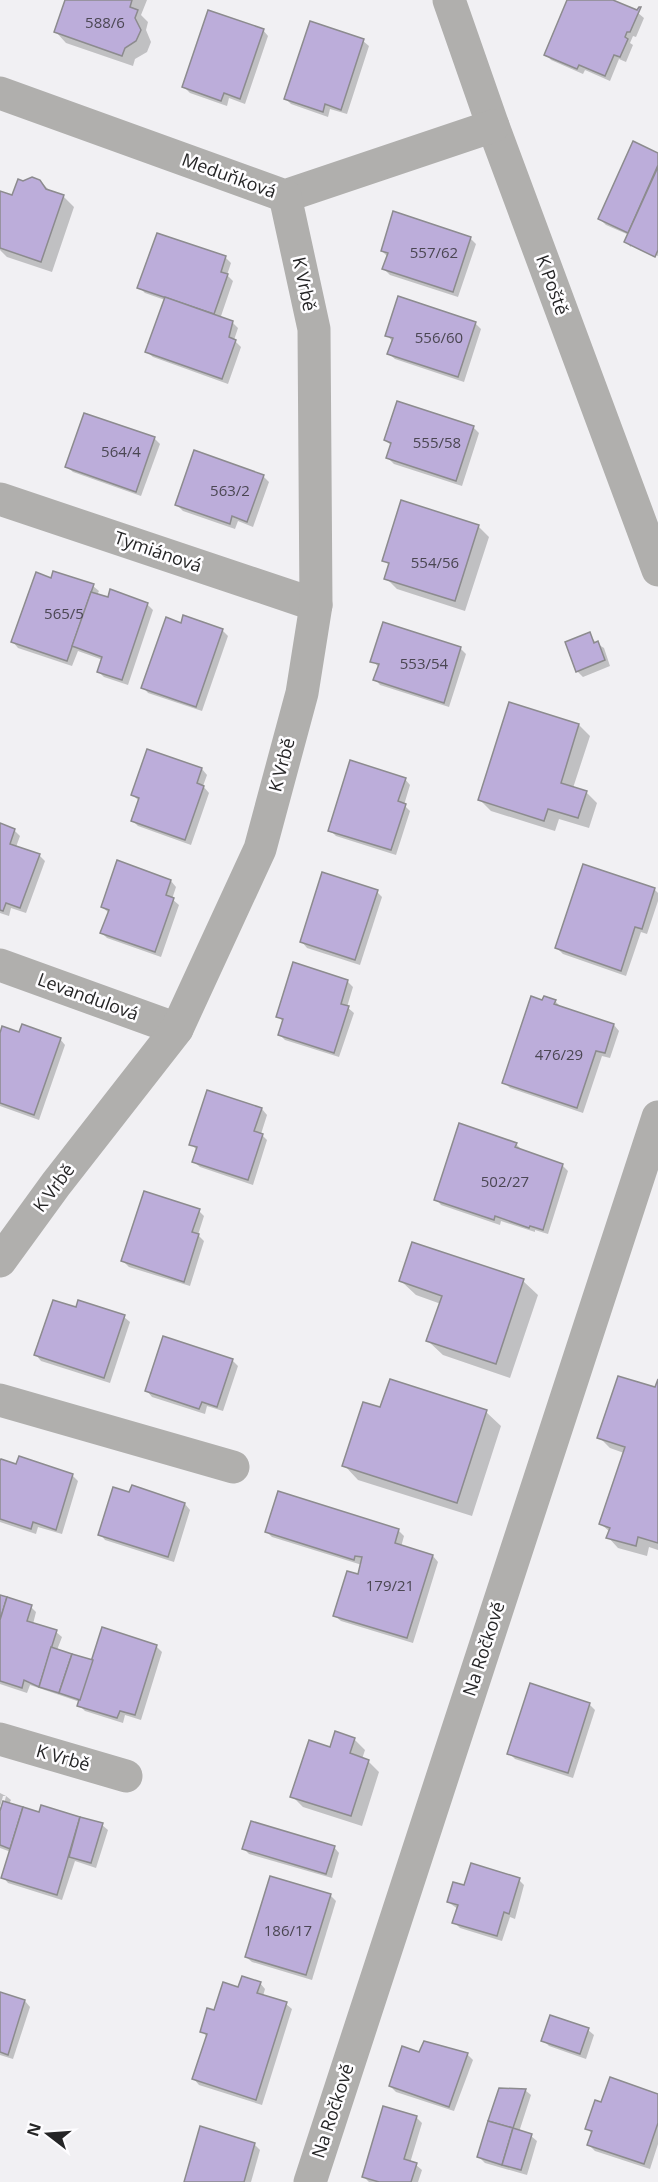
<svg xmlns="http://www.w3.org/2000/svg" width="658" height="2182" font-family="'Open Sans',sans-serif">
<style>
.shadow{fill:#0003}
.building{fill:#bcadda;stroke:#8c8b8e;stroke-width:1.5}
.lines{fill:none;stroke-linecap:round;stroke-linejoin:round}
.minor{stroke:#b0afad;stroke-width:33}
.labels{text-anchor:middle;stroke-width:5;stroke-linejoin:round;paint-order:stroke}
.number-label{font-size:15px;fill:#4b4753}
.street-label{font-size:18px;fill:#252526;stroke:#fefdff}
</style>
<rect width="100%" height="100%" fill="#f1f0f3"/>
<g class="shadow">
<polygon points="67,0 147,0 141,15 148,22 146,30 151,42 147,52 135,59 133,66 66,43 56,32"/>
<polygon points="569,0 609,0 638,13 644,18 636,37 633,36 630,43 633,45 626,62 619,59 610,81 585,70 583,74 551,60 546,54"/>
<polygon points="263,30 268,36 245,104 229,98 227,106 190,93 184,87"/>
<polygon points="363,41 369,46 347,114 330,109 328,117 291,104 285,98"/>
<polygon points="658,154 658,256 631,244 631,247 626,242 629,235 606,225 600,219"/>
<polygon points="40,181 51,192 63,196 74,207 52,272 7,257 0,250 0,193 13,197 23,183"/>
<polygon points="157,235 226,258 231,263 227,275 233,281 220,319 233,323 238,328 234,340 241,347 228,384 153,357 147,352 165,300 145,293 139,287"/>
<polygon points="470,238 476,244 458,297 390,275 384,269 388,257 382,251"/>
<polygon points="475,323 481,329 464,382 395,359 389,354 392,341 387,335"/>
<polygon points="473,427 479,433 462,486 394,464 388,458 392,446 385,440"/>
<polygon points="154,438 160,444 141,496 73,472 67,467"/>
<polygon points="263,476 269,482 253,527 238,521 235,529 183,511 177,505"/>
<polygon points="478,526 489,537 465,611 397,589 386,578 390,566 384,560"/>
<polygon points="52,580 93,586 99,591 97,595 147,604 153,610 128,685 104,677 99,672 103,660 78,651 72,666 18,648 13,642"/>
<polygon points="182,625 222,630 228,636 202,711 148,693 143,687"/>
<polygon points="589,634 596,643 604,648 610,666 583,677 577,671"/>
<polygon points="460,648 466,654 449,707 380,685 375,679 379,667 372,661"/>
<polygon points="510,703 579,725 590,736 573,788 586,792 597,803 589,828 559,819 555,831 491,811 480,800"/>
<polygon points="202,769 207,775 203,786 209,793 191,845 138,826 133,821 139,801 133,795"/>
<polygon points="405,779 410,785 404,805 410,811 396,855 336,836 330,830"/>
<polygon points="0,825 14,830 20,836 16,847 40,856 45,861 26,913 11,908 9,916 0,913"/>
<polygon points="171,881 176,887 172,899 179,905 161,957 107,938 102,933 109,913 102,907"/>
<polygon points="654,889 658,893 658,901 647,934 641,932 626,976 563,954 557,948"/>
<polygon points="377,892 382,897 360,965 307,948 302,942"/>
<polygon points="294,964 348,982 353,987 347,1007 354,1013 339,1057 285,1040 280,1035 284,1022 277,1016"/>
<polygon points="555,1001 561,1007 614,1025 619,1031 610,1058 602,1056 583,1113 510,1088 504,1082 543,1002"/>
<polygon points="19,1034 60,1039 65,1045 39,1120 0,1106 0,1038"/>
<polygon points="262,1109 267,1115 261,1134 267,1140 253,1185 200,1167 194,1162 197,1150 191,1144"/>
<polygon points="516,1144 522,1150 563,1166 568,1171 548,1234 535,1230 535,1232 501,1221 500,1225 441,1205 436,1199"/>
<polygon points="199,1211 204,1216 198,1235 204,1241 190,1286 129,1267 123,1261"/>
<polygon points="401,1281 523,1281 538,1295 510,1378 443,1355 428,1341 441,1304 416,1295"/>
<polygon points="77,1309 124,1317 130,1322 110,1383 41,1361 36,1355"/>
<polygon points="232,1360 238,1366 223,1411 207,1406 205,1414 152,1397 147,1391"/>
<polygon points="391,1381 486,1412 501,1426 472,1516 358,1480 344,1465 381,1409"/>
<polygon points="658,1383 658,1550 649,1547 647,1556 618,1548 608,1537 610,1532 601,1524 624,1453 610,1448 599,1437 656,1389"/>
<polygon points="0,1466 17,1466 72,1475 78,1481 62,1534 38,1527 36,1534 0,1522"/>
<polygon points="133,1487 185,1504 190,1510 174,1562 105,1540 100,1534 130,1494"/>
<polygon points="398,1530 404,1536 401,1547 433,1556 438,1562 413,1643 341,1621 335,1616 359,1576 362,1565 272,1537 267,1532"/>
<polygon points="0,1597 31,1607 36,1612 33,1624 56,1632 62,1637 57,1650 94,1662 103,1629 157,1647 162,1652 141,1720 125,1715 123,1723 85,1711 79,1705 80,1702 30,1685 27,1693 0,1684"/>
<polygon points="589,1704 595,1710 573,1778 515,1759 509,1753"/>
<polygon points="354,1739 365,1750 362,1759 368,1761 379,1772 362,1826 303,1807 292,1796 331,1749"/>
<polygon points="0,1793 6,1796 3,1796 0,1807"/>
<polygon points="6,1796 11,1800 9,1804 40,1814 42,1807 102,1825 108,1830 96,1868 75,1861 62,1900 8,1883 3,1877 11,1852 0,1848 0,1807 3,1808"/>
<polygon points="334,1847 339,1853 332,1878 249,1854 244,1849"/>
<polygon points="519,1880 524,1885 515,1919 510,1917 502,1941 460,1928 454,1922 458,1909 448,1902 465,1887"/>
<polygon points="330,1895 336,1901 312,1980 252,1962 246,1957"/>
<polygon points="260,1983 265,1989 263,1996 286,2004 292,2009 262,2105 199,2085 194,2079 207,2037 202,2031 215,2012 239,1989"/>
<polygon points="0,1993 25,2001 30,2007 13,2059 0,2055"/>
<polygon points="588,2030 594,2035 586,2059 549,2046 543,2040"/>
<polygon points="420,2054 467,2054 473,2060 454,2111 396,2092 390,2086"/>
<polygon points="525,2090 531,2095 519,2132 531,2136 537,2141 527,2175 485,2163 479,2157"/>
<polygon points="658,2096 658,2144 650,2169 595,2151 589,2145 592,2134 587,2128"/>
<polygon points="416,2117 422,2123 410,2163 416,2165 422,2170 418,2182 369,2182 363,2176"/>
<polygon points="254,2144 260,2150 251,2182 186,2182"/>
</g>
<g class="building">
<polygon points="65,0 132,0 130,7 138,10 135,18 141,30 136,41 125,48 122,56 54,32"/>
<polygon points="567,0 613,0 637,10 639,7 641,7 630,32 627,32 625,37 628,39 620,57 614,55 605,76 579,65 577,69 544,55"/>
<polygon points="208,10 264,29 240,99 224,93 221,101 182,87"/>
<polygon points="310,21 364,39 341,110 325,104 323,112 284,99"/>
<polygon points="633,141 658,153 658,165 628,233 598,219"/>
<polygon points="658,167 658,250 655,257 624,242"/>
<polygon points="32,177 40,180 46,189 64,195 41,262 0,248 0,191 12,195 18,179 23,181"/>
<polygon points="393,211 471,237 453,292 382,269 388,253 381,251"/>
<polygon points="157,233 226,256 221,272 228,274 214,314 137,288"/>
<polygon points="398,296 476,322 458,377 387,354 393,338 385,336"/>
<polygon points="165,297 233,321 229,337 236,340 222,379 145,352"/>
<polygon points="397,401 474,426 456,481 386,458 391,443 384,440"/>
<polygon points="84,413 155,437 136,492 65,467"/>
<polygon points="194,450 264,475 247,522 232,516 230,524 175,505"/>
<polygon points="401,500 479,525 455,601 384,579 389,563 382,561"/>
<polygon points="53,571 94,584 67,661 11,642 36,572 51,578"/>
<polygon points="110,589 148,603 122,680 97,672 102,657 72,646 91,592 108,597"/>
<polygon points="183,615 223,629 196,707 141,688 166,617 181,623"/>
<polygon points="383,622 461,647 444,703 373,680 379,664 370,662"/>
<polygon points="590,632 594,643 598,641 605,660 576,672 565,642"/>
<polygon points="509,702 579,724 561,783 587,791 578,818 548,809 544,821 478,800"/>
<polygon points="147,749 202,768 197,783 204,786 185,840 131,821 139,798 131,795"/>
<polygon points="350,760 406,778 398,801 406,804 391,850 328,831"/>
<polygon points="0,823 15,829 10,844 40,854 20,908 6,903 3,911 0,910"/>
<polygon points="117,860 171,880 166,895 174,898 155,952 100,933 109,910 101,907"/>
<polygon points="583,864 655,888 642,929 635,927 621,971 555,948"/>
<polygon points="322,872 378,890 355,960 300,942"/>
<polygon points="293,962 348,980 341,1004 349,1006 334,1053 278,1035 283,1019 276,1017"/>
<polygon points="531,996 542,1000 544,996 556,1000 554,1004 614,1024 605,1053 596,1051 577,1108 502,1083"/>
<polygon points="22,1024 61,1038 34,1115 0,1103 0,1033 2,1026 19,1032"/>
<polygon points="207,1090 262,1108 254,1131 263,1134 248,1180 192,1162 197,1147 189,1145"/>
<polygon points="459,1123 517,1143 515,1147 563,1164 543,1230 530,1226 529,1228 495,1216 494,1220 434,1200"/>
<polygon points="144,1191 200,1209 192,1232 199,1234 184,1282 121,1261"/>
<polygon points="412,1242 524,1279 496,1364 426,1341 442,1296 399,1281"/>
<polygon points="53,1300 76,1307 78,1300 125,1315 104,1378 34,1355"/>
<polygon points="163,1336 233,1359 217,1407 202,1402 199,1409 145,1391"/>
<polygon points="618,1376 655,1387 658,1379 658,1543 638,1537 636,1546 606,1538 610,1528 599,1524 625,1447 597,1438"/>
<polygon points="390,1379 487,1410 457,1503 342,1466 363,1402 380,1407"/>
<polygon points="19,1456 73,1474 56,1530 33,1522 31,1529 0,1519 0,1461 1,1459 16,1464"/>
<polygon points="132,1485 185,1503 168,1557 98,1535 113,1487 129,1492"/>
<polygon points="278,1491 399,1529 395,1543 433,1555 407,1638 333,1616 347,1571 358,1574 362,1557 355,1556 354,1560 265,1532"/>
<polygon points="0,1595 7,1597 0,1620"/>
<polygon points="7,1597 32,1605 27,1621 57,1630 39,1687 24,1680 22,1688 0,1681 0,1620"/>
<polygon points="102,1627 157,1645 135,1715 120,1711 117,1718 77,1706"/>
<polygon points="51,1647 72,1654 59,1693 39,1687"/>
<polygon points="72,1654 93,1660 80,1700 59,1693"/>
<polygon points="530,1683 590,1703 568,1773 507,1754"/>
<polygon points="335,1731 355,1738 350,1753 369,1760 351,1816 290,1797 309,1740 330,1747"/>
<polygon points="3,1801 23,1807 10,1849 0,1845 0,1811"/>
<polygon points="41,1805 80,1817 57,1895 1,1878 23,1807 39,1812"/>
<polygon points="80,1817 103,1823 91,1863 69,1857"/>
<polygon points="251,1821 335,1846 326,1874 242,1849"/>
<polygon points="471,1863 520,1878 509,1914 504,1912 497,1936 452,1923 458,1905 447,1902 453,1882 464,1885"/>
<polygon points="270,1876 331,1894 306,1975 245,1957"/>
<polygon points="242,1976 261,1982 257,1993 287,2002 256,2100 192,2079 207,2034 200,2032 207,2008 214,2010 223,1982 238,1987"/>
<polygon points="0,1992 25,2000 8,2055 0,2052"/>
<polygon points="550,2015 589,2028 580,2054 541,2041"/>
<polygon points="424,2041 468,2053 449,2107 389,2086 402,2046 419,2052"/>
<polygon points="610,2077 658,2094 658,2123 644,2164 587,2145 592,2131 585,2129 595,2100 601,2102"/>
<polygon points="499,2088 526,2089 513,2128 488,2121"/>
<polygon points="383,2106 417,2116 404,2159 417,2163 411,2182 379,2182 362,2177"/>
<polygon points="488,2121 513,2128 502,2165 477,2157"/>
<polygon points="200,2126 255,2143 244,2182 184,2182"/>
<polygon points="513,2128 532,2134 521,2170 502,2165"/>
</g>
<g class="lines">
<g class="minor">
<polyline points="449,0 493,126 658,570"/>
<polyline points="0,93 285,196 493,126"/>
<polyline points="0,499 316,605"/>
<polyline points="0,965 177,1029"/>
<polyline points="0,1261 56,1184 177,1029 260,849 302,693 316,605 314,329 285,196"/>
<polyline points="0,1400 233,1467"/>
<polyline points="0,1739 126,1776"/>
<polyline points="310,2182 658,1117"/>
</g>
</g>
<g class="labels">
<g class="number-label">
<text x="105" y="28">588/6</text>
<text x="434" y="258">557/62</text>
<text x="439" y="343">556/60</text>
<text x="437" y="448">555/58</text>
<text x="121" y="457">564/4</text>
<text x="230" y="496">563/2</text>
<text x="435" y="568">554/56</text>
<text x="64" y="619">565/5</text>
<text x="424" y="669">553/54</text>
<text x="559" y="1060">476/29</text>
<text x="505" y="1187">502/27</text>
<text x="390" y="1591">179/21</text>
<text x="288" y="1936">186/17</text>
</g>
<g class="street-label">
<text transform="translate(229 176) rotate(20)" y="6">Meduňková</text>
<text transform="translate(304 284) rotate(78)" y="6">K Vrbě</text>
<text transform="translate(552 285) rotate(70)" y="6">K Poště</text>
<text transform="translate(158 552) rotate(19)" y="6">Tymiánová</text>
<text transform="translate(282 765) rotate(-75)" y="6">K Vrbě</text>
<text transform="translate(88 997) rotate(20)" y="6">Levandulová</text>
<text transform="translate(54 1188) rotate(-53)" y="6">K Vrbě</text>
<text transform="translate(484 1649) rotate(-72)" y="6">Na Ročkově</text>
<text transform="translate(63 1758) rotate(16)" y="6">K Vrbě</text>
<text transform="translate(333 2111) rotate(-72)" y="6">Na Ročkově</text>
</g>
</g>
<g transform="translate(48 2134) rotate(287)" stroke="#fefdff" stroke-width="4.5" paint-order="stroke">
<path d="M0-4.5L10 22L0 15L-10 22Z" fill="#252526"/>
<text y="-9" font-size="16" font-weight="bold" text-anchor="middle" fill="#252526">N</text>
</g>
</svg>
